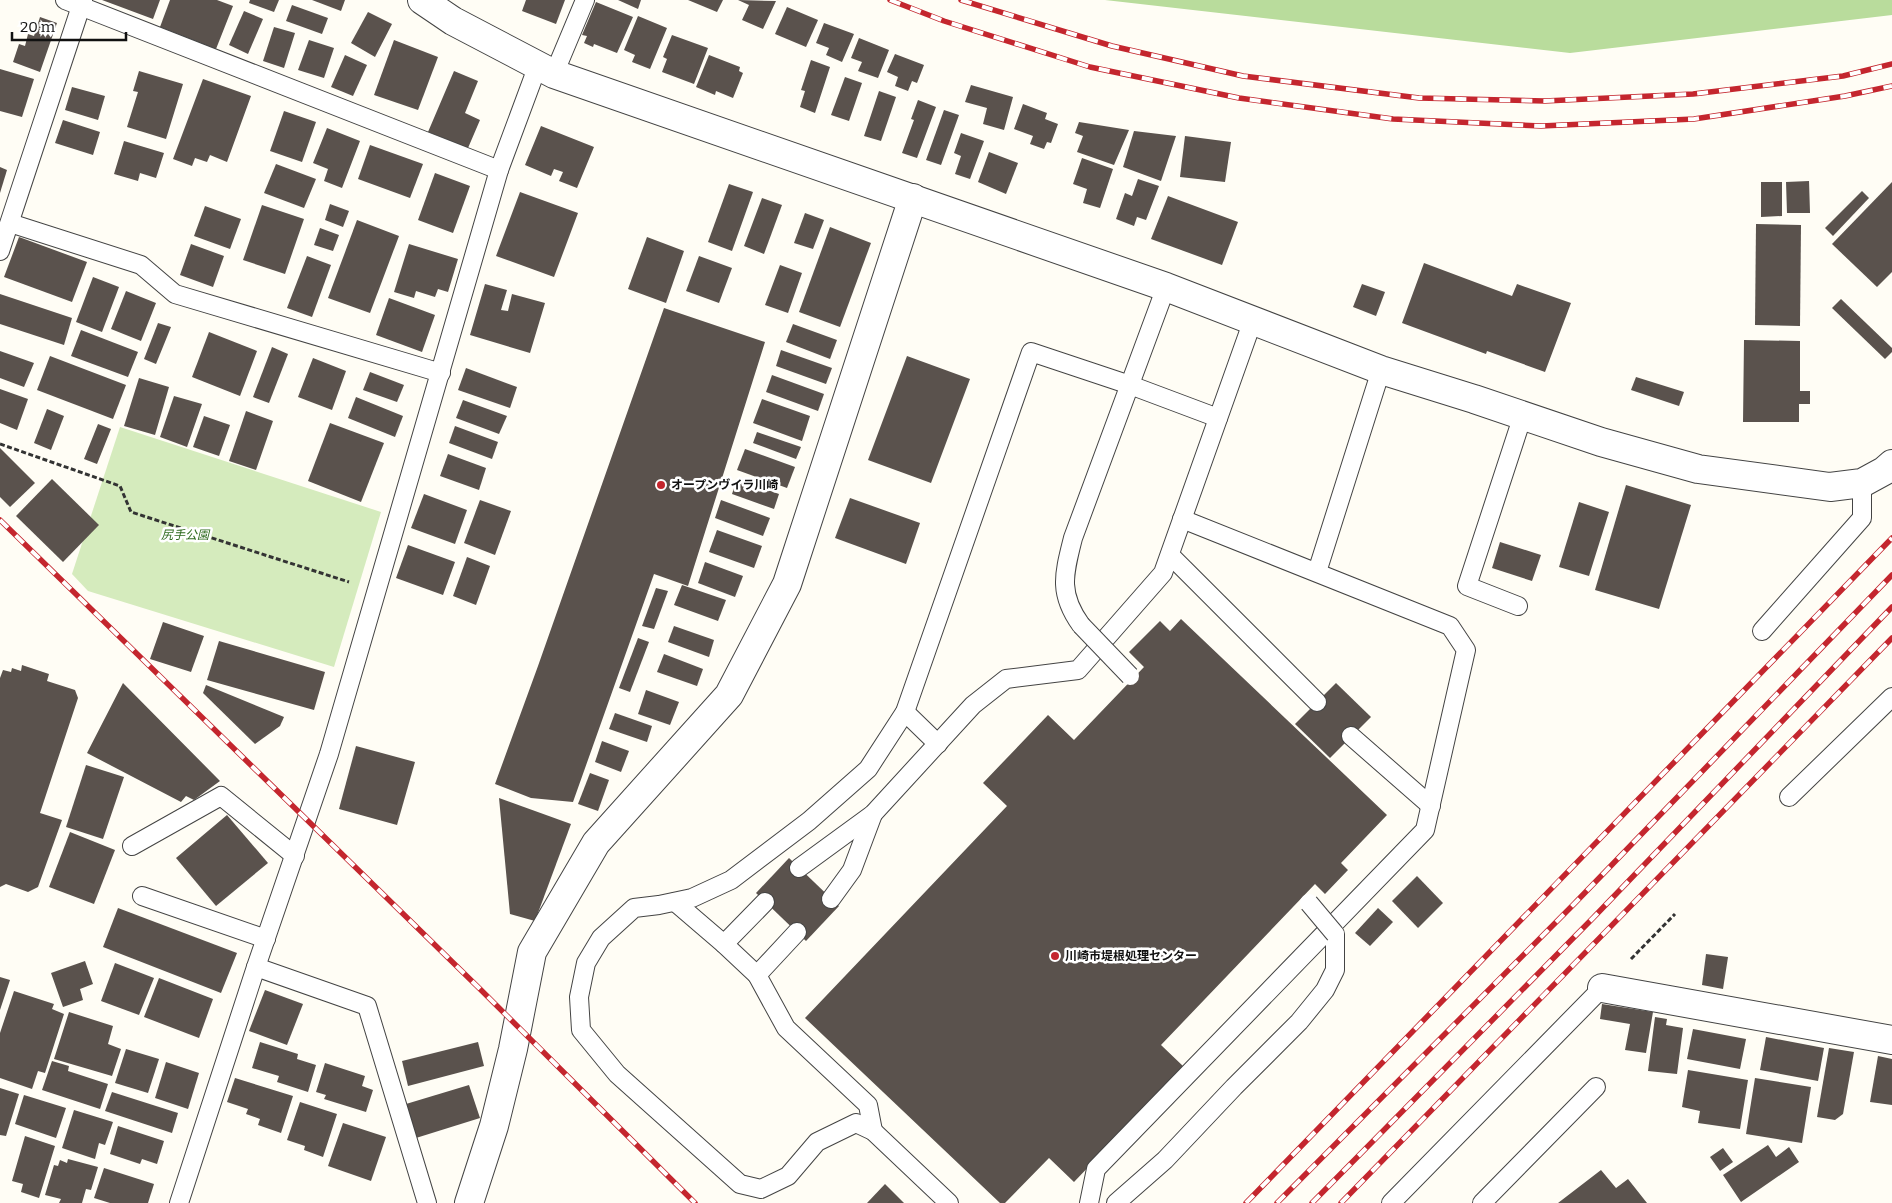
<svg xmlns="http://www.w3.org/2000/svg" width="1892" height="1203" font-family="Bitter,'Noto Sans JP',serif">
<style>
.green{fill:#d5ebbd}
.forest{fill:#b9dc9c}
.building{fill:#5a524d}
.lines{fill:none;stroke-linecap:round;stroke-linejoin:round}
.service-casing{stroke:#444;stroke-width:20}
.minor-casing{stroke:#444;stroke-width:30}
.tertiary-casing{stroke:#444;stroke-width:30}
.path{stroke:#333;stroke-width:3;stroke-dasharray:5 2.5;stroke-linecap:butt}
.service{stroke:#fff;stroke-width:18}
.minor{stroke:#fff;stroke-width:28}
.tertiary{stroke:#fff;stroke-width:28}
.rail-casing{stroke:#c4262e;stroke-width:5.5}
.rail{stroke:#fff;stroke-width:4;stroke-dasharray:11;stroke-linecap:butt}
.service-bridge-casing{stroke:#444;stroke-width:20;stroke-linecap:butt}
.service-bridge{stroke:#fff;stroke-width:18}
.poi-dot{fill:#c4262e;stroke:#fff;stroke-width:2}
.labels{text-anchor:middle;stroke-width:5;stroke-linejoin:round;paint-order:stroke}
.poi-label{font-size:12px;font-weight:bold;fill:#111;stroke:#fff;text-anchor:start}
.park-label{font-size:12px;font-style:italic;fill:#2f6b1f;stroke:#fff}
</style>
<rect width="100%" height="100%" fill="#fffdf5"/>
<polygon class="green" points="120,427 381,512 334,667 88,591 72,574"/>
<polygon class="forest" points="1105,0 1892,0 1892,15 1570,53"/>
<g class="building">
<polygon points="102,0 160,0 153,19"/>
<polygon points="170,0 217,0 233,6 216,49 160,27"/>
<polygon points="250,0 279,0 274,12 249,3"/>
<polygon points="312,0 345,0 341,11"/>
<polygon points="526,0 565,0 556,24 522,11"/>
<polygon points="618,0 641,0 638,9"/>
<polygon points="688,0 723,0 717,12"/>
<polygon points="738,0 776,1 763,29 742,20 749,5"/>
<polygon points="596,2 633,17 617,53 594,44 593,47 584,43 587,36 582,35"/>
<polygon points="292,5 328,18 322,34 286,21"/>
<polygon points="787,7 818,20 806,47 775,34"/>
<polygon points="244,11 263,19 248,54 229,45"/>
<polygon points="368,12 392,24 375,57 351,43"/>
<polygon points="638,16 667,28 650,69 632,62 635,55 624,50"/>
<polygon points="40,17 57,23 40,72 13,62 19,44 25,46 28,34 34,36"/>
<polygon points="824,23 854,34 842,62 826,55 829,48 816,43"/>
<polygon points="274,27 295,33 284,68 263,61"/>
<polygon points="672,35 708,48 694,84 662,72 667,59 663,57"/>
<polygon points="859,38 889,50 878,78 858,71 862,62 851,58"/>
<polygon points="309,40 334,48 324,78 298,70"/>
<polygon points="394,40 438,57 418,110 374,95"/>
<polygon points="895,54 924,65 917,83 912,81 908,91 895,86 898,77 887,72"/>
<polygon points="345,55 367,65 353,96 331,87"/>
<polygon points="709,55 740,67 739,71 743,73 733,98 716,91 715,95 696,87"/>
<polygon points="811,60 830,67 815,113 800,107 805,91 801,90"/>
<polygon points="0,69 34,79 22,117 0,111"/>
<polygon points="139,71 183,84 166,139 127,127 138,92 133,91"/>
<polygon points="454,71 478,81 465,113 480,120 468,148 428,132"/>
<polygon points="845,77 862,83 849,121 831,115"/>
<polygon points="203,79 251,96 227,162 210,155 207,162 195,158 192,166 173,159"/>
<polygon points="971,85 1013,97 1004,130 983,124 987,108 965,102"/>
<polygon points="72,87 105,96 98,120 65,110"/>
<polygon points="879,91 896,97 881,141 864,136"/>
<polygon points="918,100 936,107 917,158 902,153 914,120 911,119"/>
<polygon points="1023,104 1047,113 1045,119 1058,124 1051,143 1047,142 1044,149 1030,144 1033,136 1014,129"/>
<polygon points="944,110 959,115 941,165 926,160"/>
<polygon points="284,111 316,122 302,162 270,151"/>
<polygon points="63,120 100,132 93,155 55,143"/>
<polygon points="1079,122 1129,130 1114,165 1077,152 1083,136 1075,133"/>
<polygon points="541,126 594,147 577,188 559,181 563,172 554,169 551,176 525,165"/>
<polygon points="327,128 360,141 342,188 324,181 328,169 313,163"/>
<polygon points="1134,131 1176,136 1161,181 1123,167"/>
<polygon points="961,133 984,141 970,179 955,174 961,156 954,153"/>
<polygon points="1185,136 1231,142 1225,182 1180,177"/>
<polygon points="124,141 164,153 156,178 140,173 138,181 114,174"/>
<polygon points="370,145 423,164 410,198 358,179"/>
<polygon points="989,152 1018,163 1006,194 978,182"/>
<polygon points="1082,158 1113,169 1100,208 1083,203 1087,189 1073,184"/>
<polygon points="276,164 316,179 304,208 264,193"/>
<polygon points="0,167 7,170 0,193"/>
<polygon points="435,173 470,186 453,233 418,220"/>
<polygon points="1138,179 1159,186 1146,220 1137,217 1134,226 1116,219 1125,193 1132,196"/>
<polygon points="1809,181 1810,213 1787,213 1786,182"/>
<polygon points="1761,182 1782,182 1782,216 1761,217"/>
<polygon points="1892,182 1892,272 1877,287 1832,244"/>
<polygon points="729,184 753,192 732,251 708,242"/>
<polygon points="1862,191 1869,198 1833,236 1825,228"/>
<polygon points="520,192 578,213 554,277 496,256"/>
<polygon points="1168,196 1238,222 1222,265 1151,239"/>
<polygon points="762,198 782,205 764,254 744,246"/>
<polygon points="330,204 349,211 343,227 325,220"/>
<polygon points="262,205 304,219 285,274 243,260"/>
<polygon points="205,206 241,219 230,249 194,236"/>
<polygon points="805,213 824,220 813,249 794,243"/>
<polygon points="357,220 399,236 370,313 328,298"/>
<polygon points="1756,224 1801,225 1800,326 1755,325"/>
<polygon points="830,227 871,243 840,327 799,312"/>
<polygon points="320,228 339,235 333,251 314,245"/>
<polygon points="19,237 87,262 72,302 4,277"/>
<polygon points="647,237 684,251 666,303 628,289"/>
<polygon points="191,244 224,256 213,287 180,275"/>
<polygon points="409,244 458,259 448,292 438,289 435,297 416,291 414,298 394,292"/>
<polygon points="307,256 331,265 312,317 287,308"/>
<polygon points="699,256 732,268 719,303 686,291"/>
<polygon points="1424,263 1512,296 1517,284 1571,303 1545,372 1487,351 1486,354 1402,323"/>
<polygon points="780,265 802,273 788,313 765,305"/>
<polygon points="93,277 119,287 102,332 76,322"/>
<polygon points="485,284 507,290 501,310 508,311 512,294 545,303 530,353 470,335"/>
<polygon points="1362,284 1385,292 1376,316 1353,307"/>
<polygon points="126,291 156,303 141,341 111,329"/>
<polygon points="0,294 72,318 64,345 0,324"/>
<polygon points="389,298 435,315 422,352 376,335"/>
<polygon points="1841,299 1892,348 1892,352 1885,359 1832,308"/>
<polygon points="664,308 765,342 688,586 654,574 573,802 531,798 495,784 538,666"/>
<polygon points="158,323 171,327 156,364 144,359"/>
<polygon points="793,324 837,340 830,359 786,342"/>
<polygon points="81,330 138,352 128,377 71,356"/>
<polygon points="209,332 257,351 240,396 192,377"/>
<polygon points="1744,340 1800,341 1800,391 1810,391 1810,404 1799,404 1799,422 1743,422"/>
<polygon points="272,347 288,354 269,403 253,397"/>
<polygon points="781,350 832,368 826,384 776,366"/>
<polygon points="0,351 34,363 24,387 0,378"/>
<polygon points="50,356 126,385 113,419 37,390"/>
<polygon points="907,356 970,379 931,483 868,460"/>
<polygon points="313,358 346,371 332,410 298,397"/>
<polygon points="466,368 517,387 510,408 458,390"/>
<polygon points="370,372 404,385 397,402 363,390"/>
<polygon points="772,375 824,394 818,411 766,392"/>
<polygon points="1636,377 1684,392 1679,406 1631,390"/>
<polygon points="139,378 169,387 155,435 124,426"/>
<polygon points="0,389 28,399 17,430 0,423"/>
<polygon points="174,396 202,404 187,447 160,437"/>
<polygon points="356,397 403,416 395,437 348,418"/>
<polygon points="762,399 810,416 802,441 753,423"/>
<polygon points="463,400 507,416 499,434 456,418"/>
<polygon points="47,409 64,416 51,450 34,443"/>
<polygon points="246,411 273,421 256,470 229,461"/>
<polygon points="204,416 230,425 219,456 193,447"/>
<polygon points="330,423 384,443 361,502 308,481"/>
<polygon points="98,424 111,429 97,464 84,459"/>
<polygon points="455,426 498,442 492,459 449,443"/>
<polygon points="757,432 801,447 796,459 753,443"/>
<polygon points="0,448 35,483 10,507 0,497"/>
<polygon points="745,449 795,467 787,488 737,470"/>
<polygon points="448,454 486,468 479,490 440,476"/>
<polygon points="52,479 99,525 63,562 16,516"/>
<polygon points="737,479 779,494 774,509 732,494"/>
<polygon points="1626,485 1691,505 1659,609 1595,590"/>
<polygon points="424,494 467,510 455,544 411,528"/>
<polygon points="850,498 920,523 906,564 835,538"/>
<polygon points="480,500 511,511 495,555 464,543"/>
<polygon points="721,500 770,518 763,536 715,518"/>
<polygon points="1579,502 1609,512 1589,576 1559,567"/>
<polygon points="717,530 762,546 754,568 709,552"/>
<polygon points="1500,542 1541,555 1532,581 1492,568"/>
<polygon points="408,545 455,562 443,595 396,578"/>
<polygon points="467,557 490,566 476,605 453,596"/>
<polygon points="705,562 743,576 735,597 698,583"/>
<polygon points="682,585 726,600 718,621 674,605"/>
<polygon points="656,588 668,591 654,629 642,626"/>
<polygon points="1181,619 1387,815 1341,863 1348,870 1325,894 1315,884 1161,1045 1184,1067 1074,1182 1049,1158 1005,1203 1000,1203 805,1018 1007,806 983,783 1048,715 1074,740 1144,667 1129,652 1160,621 1170,631"/>
<polygon points="163,622 204,636 191,672 150,659"/>
<polygon points="674,626 714,640 709,657 668,642"/>
<polygon points="638,638 649,642 630,692 619,688"/>
<polygon points="219,641 325,672 314,710 207,680"/>
<polygon points="664,654 703,669 697,686 657,672"/>
<polygon points="22,665 49,674 47,681 75,690 78,698 40,813 62,820 38,887 28,892 6,884 0,887 0,678 3,670 11,672 12,668 21,671"/>
<polygon points="123,683 220,781 194,800 186,796 181,802 87,753"/>
<polygon points="1336,683 1371,717 1330,758 1295,724"/>
<polygon points="206,685 284,717 280,726 255,744 203,693"/>
<polygon points="646,690 679,702 670,725 638,714"/>
<polygon points="615,713 652,726 647,742 609,729"/>
<polygon points="602,741 629,751 621,772 595,762"/>
<polygon points="356,746 415,762 397,825 339,809"/>
<polygon points="86,765 124,777 103,839 66,827"/>
<polygon points="590,773 609,780 598,811 578,804"/>
<polygon points="499,798 571,824 535,921 510,914"/>
<polygon points="227,815 268,863 216,906 176,858"/>
<polygon points="70,832 115,850 94,904 49,887"/>
<polygon points="789,858 839,906 806,941 756,893"/>
<polygon points="1417,876 1443,903 1418,928 1392,901"/>
<polygon points="118,908 237,953 221,993 103,947"/>
<polygon points="1378,908 1393,922 1370,946 1355,933"/>
<polygon points="1706,954 1728,957 1723,989 1702,985"/>
<polygon points="85,961 93,984 80,989 83,1000 63,1007 51,973"/>
<polygon points="115,963 154,978 139,1015 101,1001"/>
<polygon points="0,977 10,980 0,1010"/>
<polygon points="159,978 213,999 199,1038 144,1017"/>
<polygon points="265,990 303,1004 287,1045 249,1031"/>
<polygon points="14,991 54,1004 52,1009 64,1014 45,1073 38,1071 32,1089 0,1078 0,1033"/>
<polygon points="1602,1004 1653,1012 1646,1053 1625,1050 1630,1024 1600,1019"/>
<polygon points="69,1012 113,1026 108,1044 121,1049 112,1076 54,1059"/>
<polygon points="1655,1017 1667,1019 1666,1025 1683,1028 1677,1074 1648,1071"/>
<polygon points="1693,1029 1746,1039 1740,1069 1687,1059"/>
<polygon points="1766,1037 1824,1048 1818,1081 1760,1070"/>
<polygon points="260,1042 298,1054 297,1059 316,1065 308,1092 277,1082 279,1076 252,1068"/>
<polygon points="478,1042 484,1066 408,1086 402,1061"/>
<polygon points="1829,1048 1854,1052 1843,1114 1835,1120 1817,1117"/>
<polygon points="126,1049 159,1059 148,1093 115,1083"/>
<polygon points="1878,1056 1892,1059 1892,1105 1870,1102"/>
<polygon points="52,1061 69,1066 68,1071 108,1084 100,1109 42,1090"/>
<polygon points="166,1062 199,1073 188,1109 155,1098"/>
<polygon points="325,1063 365,1076 362,1086 373,1090 366,1112 324,1099 326,1095 316,1092"/>
<polygon points="1688,1070 1748,1080 1740,1129 1698,1123 1700,1111 1682,1107"/>
<polygon points="235,1078 293,1096 281,1133 258,1125 260,1119 246,1114 248,1109 227,1102"/>
<polygon points="1755,1078 1811,1087 1802,1143 1746,1134"/>
<polygon points="469,1085 480,1118 416,1138 406,1104"/>
<polygon points="0,1088 19,1094 6,1136 0,1135"/>
<polygon points="112,1092 178,1113 172,1133 105,1111"/>
<polygon points="24,1095 66,1108 56,1138 15,1124"/>
<polygon points="300,1102 337,1114 323,1157 304,1150 305,1146 287,1140"/>
<polygon points="74,1110 113,1122 105,1145 99,1143 95,1159 62,1148"/>
<polygon points="343,1123 386,1137 371,1181 328,1166"/>
<polygon points="118,1126 164,1141 157,1164 142,1159 140,1164 110,1154"/>
<polygon points="25,1136 55,1146 39,1198 21,1192 23,1184 12,1181"/>
<polygon points="1768,1145 1776,1157 1789,1147 1799,1162 1741,1202 1723,1175"/>
<polygon points="1723,1148 1733,1162 1720,1171 1710,1157"/>
<polygon points="68,1159 98,1167 91,1190 86,1189 82,1203 59,1203 61,1199 45,1195 54,1165 58,1166 60,1160 67,1163"/>
<polygon points="104,1168 154,1184 148,1203 110,1203 94,1198"/>
<polygon points="1601,1170 1616,1188 1628,1179 1647,1203 1558,1203"/>
<polygon points="885,1184 904,1203 867,1203"/>
</g>
<g class="lines">
<defs>
<g id="service">
<polyline points="65,0 499,170"/>
<polyline points="554,74 585,0"/>
<polyline points="10,223 141,265 175,294 441,373"/>
<polyline points="0,251 83,0"/>
<polyline points="1170,555 1317,702"/>
<polyline points="1317,572 1381,370"/>
<polyline points="1518,606 1467,586 1523,415"/>
<path d="M1081,625C1058,593 1064,574 1073,538L1166,287"/>
<polyline points="1762,631 1862,518 1862,483"/>
<polyline points="905,712 938,744"/>
<polyline points="1351,736 1431,806"/>
<polyline points="1789,797 1892,697"/>
<polyline points="132,846 221,796 295,856"/>
<polyline points="799,868 873,814 973,705 1006,679 1078,670 1163,573 1253,320"/>
<polyline points="142,896 266,939"/>
<polyline points="831,899 852,870 873,814"/>
<polyline points="675,902 724,944 765,902"/>
<polyline points="724,944 757,975 797,932"/>
<polyline points="256,967 367,1006 427,1203"/>
<polyline points="757,975 786,1028 868,1105 873,1131"/>
<polyline points="179,1203 256,967 329,754 499,170 538,65"/>
<polyline points="949,1203 873,1131 856,1123 817,1142 788,1176 761,1189 740,1184 617,1074 581,1030 579,997 586,963 601,938 634,908 659,905 692,898 731,880 809,821 868,769 905,712 1031,352 1130,385 1218,418"/>
<polyline points="1089,1203 1096,1169 1425,830 1466,650 1450,626 1182,519"/>
<polyline points="1116,1203 1165,1160 1234,1087 1299,1022 1325,990 1335,970 1335,934"/>
<polyline points="1391,1203 1602,988"/>
<polyline points="1482,1203 1596,1087"/>
</g>
<g id="minor">
<polyline points="1602,988 1892,1040"/>
<polyline points="469,1203 494,1126 513,1049 532,952 596,843 729,695 787,584 913,198"/>
</g>
<polyline id="tertiary" points="422,0 453,21 554,74 1166,287 1381,370 1474,399 1601,442 1698,469 1830,487 1862,483 1884,471 1892,464"/>
</defs>
<use href="#service" class="service-casing"/>
<use href="#minor" class="minor-casing"/>
<use href="#tertiary" class="tertiary-casing"/>
<g class="path">
<polyline points="0,444 120,486 131,512 349,582"/>
<polyline points="1631,959 1675,914"/>
</g>
<use href="#service" class="service"/>
<use href="#minor" class="minor"/>
<use href="#tertiary" class="tertiary"/>
<defs>
<g id="rail">
<polyline points="890,0 944,21 1090,67 1239,98 1393,119 1541,126 1694,119 1845,96 1892,86"/>
<polyline points="961,0 1112,46 1243,76 1419,98 1545,101 1693,94 1843,76 1892,64"/>
<polyline points="0,520 479,988 695,1203"/>
<polyline points="1246,1203 1892,538"/>
<polyline points="1277,1203 1574,904 1892,575"/>
<polyline points="1312,1203 1593,918 1892,607"/>
<polyline points="1341,1203 1892,638"/>
</g>
</defs>
<use href="#rail" class="rail-casing"/>
<use href="#rail" class="rail"/>
<defs>
<g id="service-bridge">
<polyline points="1081,625 1130,676"/>
<polyline points="1309,903 1335,934"/>
</g>
</defs>
<use href="#service-bridge" class="service-bridge-casing"/>
<use href="#service-bridge" class="service-bridge"/>
</g>
<g class="poi-dot">
<circle cx="661" cy="485" r="5"/>
<circle cx="1055" cy="956" r="5"/>
</g>
<g class="labels">
<g class="poi-label">
<text x="671" y="489">オープンヴイラ川崎</text>
<text x="1065" y="960">川崎市堤根処理センター</text>
</g>
<g class="park-label">
<text x="185" y="539">尻手公園</text>
</g>
</g>
<path d="M12 32v8h114v-8" fill="none" stroke="#111111" stroke-width="2.5"/>
<text x="20" y="32" font-size="15" fill="#111111" stroke="#ffffff" stroke-width="4" paint-order="stroke">20 m</text>
</svg>
